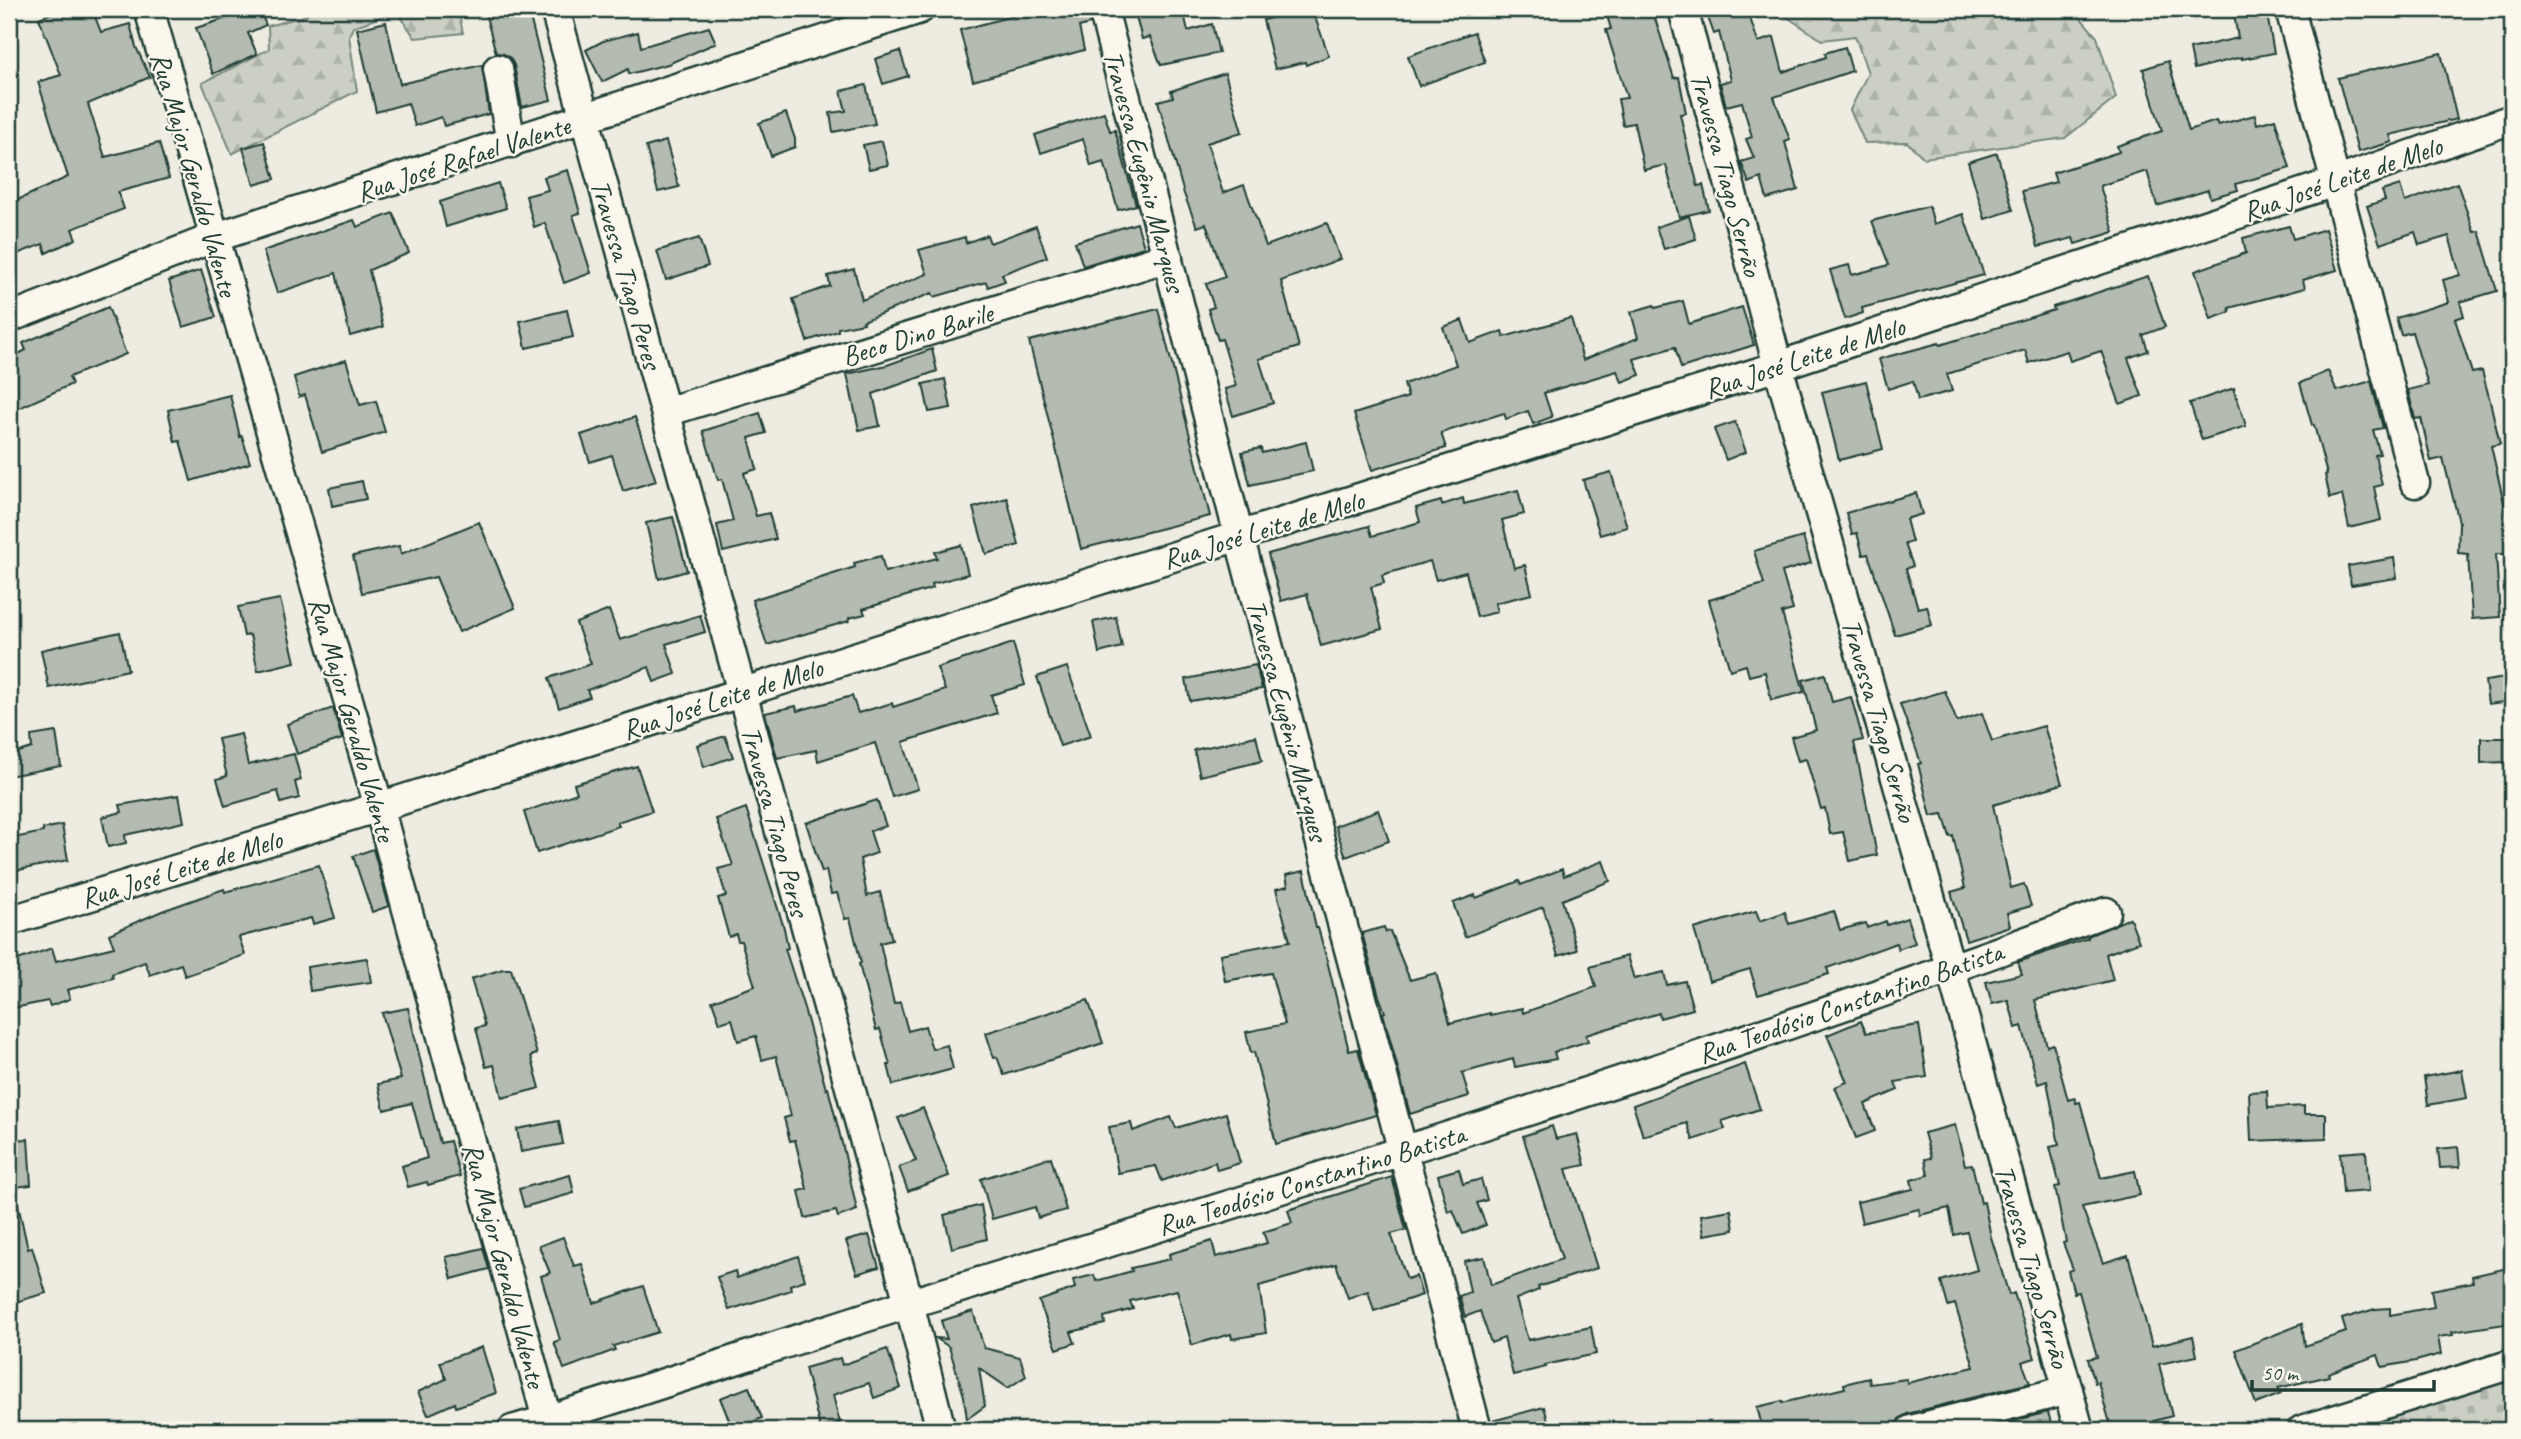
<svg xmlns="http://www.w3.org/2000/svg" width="2521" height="1439" font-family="Caveat,sans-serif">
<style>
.forest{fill:url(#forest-firs);stroke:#75867c;stroke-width:2}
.cemetery{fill:url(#cemetery-stones);stroke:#75867c;stroke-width:2}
.building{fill:#b4bbb0;stroke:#1f3d34;stroke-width:2}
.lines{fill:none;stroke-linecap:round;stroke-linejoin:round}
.minor-casing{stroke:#1f3d34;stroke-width:33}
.minor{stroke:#fbf7ec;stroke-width:28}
.labels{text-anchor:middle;stroke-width:5;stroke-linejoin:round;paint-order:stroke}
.street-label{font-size:28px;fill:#1f3d34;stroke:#fbf7ec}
</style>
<defs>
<pattern id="forest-firs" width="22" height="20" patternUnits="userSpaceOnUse" patternTransform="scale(1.75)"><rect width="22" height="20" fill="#cbcfc4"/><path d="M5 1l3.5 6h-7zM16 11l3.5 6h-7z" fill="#aeb3a9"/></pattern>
<pattern id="cemetery-stones" width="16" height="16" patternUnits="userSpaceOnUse" patternTransform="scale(1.75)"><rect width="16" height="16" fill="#cbcfc4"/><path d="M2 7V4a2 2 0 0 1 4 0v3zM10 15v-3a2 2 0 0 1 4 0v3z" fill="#aeb3a9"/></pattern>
</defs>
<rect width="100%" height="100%" fill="#eeece1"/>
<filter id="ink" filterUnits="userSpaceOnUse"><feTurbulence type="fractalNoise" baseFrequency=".0143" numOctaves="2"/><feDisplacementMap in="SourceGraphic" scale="14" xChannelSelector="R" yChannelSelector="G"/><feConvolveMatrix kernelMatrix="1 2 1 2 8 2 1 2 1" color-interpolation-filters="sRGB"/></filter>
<g filter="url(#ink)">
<g class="forest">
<polygon points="308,9 458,9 463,33 415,38 397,11 353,27 349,36 357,91 232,154 202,83 269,49 268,26 307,15"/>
<polygon points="1785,9 2073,9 2097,37 2116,98 2065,138 1924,158 1907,142 1865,143 1850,110 1868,73 1855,36 1822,40 1784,15"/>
</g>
<polygon class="cemetery" points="2503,1377 2512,1407 2512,1430 2340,1430"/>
<g class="building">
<polygon points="62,9 92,9 101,32 130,24 136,47 150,77 88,104 105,157 159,143 169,178 118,192 124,209 72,229 76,239 46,253 43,244 9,257 9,204 68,177 38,82 61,75 39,18"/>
<polygon points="255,9 259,9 266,25 248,33 257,54 213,74 196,28"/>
<polygon points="484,9 528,9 551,100 522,107 514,65 510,58 504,54 496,53"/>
<polygon points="1027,9 1087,9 1090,24 1079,27 1084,50 973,81 960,30 1028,12"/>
<polygon points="1145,9 1183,9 1188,31 1212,24 1219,53 1161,65 1150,37 1142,39 1136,17 1146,15"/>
<polygon points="1306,9 1312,9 1329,56 1306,65 1305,62 1275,69 1263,20"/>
<polygon points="1605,9 1652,9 1674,78 1679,77 1686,113 1680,114 1691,163 1692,163 1698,186 1703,185 1709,210 1679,217 1666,165 1644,170 1634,123 1623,125 1618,99 1627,98 1606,30 1611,29"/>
<polygon points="1705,9 1747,9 1758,42 1774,37 1783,72 1826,57 1825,53 1845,47 1852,71 1774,97 1790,140 1785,142 1798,190 1767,199 1761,178 1749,183 1741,162 1754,158 1746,139 1752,137 1742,102 1726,106 1720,83 1731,80 1719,32 1714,34"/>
<polygon points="2266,9 2274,53 2242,59 2242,57 2194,69 2190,49 2238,38 2234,14"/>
<polygon points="386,22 400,84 482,65 489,114 444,126 441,117 415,126 408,103 376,112 357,29"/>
<polygon points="709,27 716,43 668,64 629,74 628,69 602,82 586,50 603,41 638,32 641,47"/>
<polygon points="1474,32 1485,62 1419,86 1408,56"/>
<polygon points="900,51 908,76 883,84 875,59"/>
<polygon points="2441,53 2457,119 2390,135 2392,142 2358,152 2338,78"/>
<polygon points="2168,61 2189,130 2216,121 2218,125 2255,115 2257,124 2275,119 2290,168 2236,184 2238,190 2210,198 2208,190 2157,206 2147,171 2100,186 2114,232 2075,244 2073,238 2038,247 2022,191 2056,182 2053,173 2119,152 2117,146 2162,131 2143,69"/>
<polygon points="1225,73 1242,132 1207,143 1223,193 1244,185 1266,246 1327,223 1340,259 1281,281 1299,347 1259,359 1273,403 1233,416 1225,389 1236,386 1222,339 1218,340 1208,309 1214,307 1206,284 1225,277 1206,224 1197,227 1184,194 1158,101 1173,97 1171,91"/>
<polygon points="866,85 875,124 833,132 830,113 846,111 841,91"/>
<polygon points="1104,112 1110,131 1115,130 1136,205 1118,210 1104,162 1091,166 1083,139 1041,153 1035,135"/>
<polygon points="786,113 795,139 795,147 771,156 759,123"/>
<polygon points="666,141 679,187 658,192 646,147"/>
<polygon points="882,141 888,165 869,169 863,145"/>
<polygon points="264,142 275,179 254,185 243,148"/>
<polygon points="1997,153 2013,210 1985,219 1968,162"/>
<polygon points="568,170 580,213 573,215 591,273 564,283 545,223 534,227 526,196 548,190 544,177"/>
<polygon points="498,183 506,208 446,227 440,202"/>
<polygon points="2457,183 2474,232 2479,231 2497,291 2460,302 2464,316 2455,319 2472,373 2482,371 2489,397 2500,444 2491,446 2512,538 2512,554 2496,554 2500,617 2472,619 2468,554 2458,553 2459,522 2443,458 2431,461 2421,418 2415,419 2408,390 2428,385 2412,332 2401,335 2396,318 2449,302 2443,280 2460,275 2449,236 2419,245 2415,232 2380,244 2367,206 2385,200 2382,191 2400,185 2405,202"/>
<polygon points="1929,206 1934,224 1963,214 1984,275 1862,308 1863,313 1845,319 1830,270 1849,265 1852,275 1889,265 1872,221"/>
<polygon points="393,213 409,253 369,270 383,327 350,336 336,273 277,293 263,251 354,220 357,227"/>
<polygon points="1689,216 1696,239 1664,249 1656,227"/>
<polygon points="1137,223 1144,247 1083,266 1075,242"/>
<polygon points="1036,226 1047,257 1002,274 1005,281 988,287 986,282 934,297 932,293 863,321 864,323 838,328 838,331 807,341 793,299 830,286 828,276 854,269 862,300 927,274 919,250 965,237 966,243 987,235 990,243"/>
<polygon points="2289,226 2293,239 2325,229 2337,270 2303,280 2305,288 2229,308 2230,312 2211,319 2195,271 2246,253 2243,238"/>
<polygon points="699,238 708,266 666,280 657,251"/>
<polygon points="201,270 216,317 183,327 169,281"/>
<polygon points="2148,276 2165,327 2143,335 2148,351 2128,358 2142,396 2120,404 2101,351 2070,361 2067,351 2029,363 2025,350 1947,374 1952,391 1918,400 1913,381 1888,389 1879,359 1939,343 1940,345 2054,310 2053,307"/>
<polygon points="1683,301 1689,324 1742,307 1754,345 1681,368 1675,347 1634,359 1640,375 1622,382 1617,371 1544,393 1552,417 1533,424 1528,411 1506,419 1504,413 1441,433 1446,448 1372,470 1354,414 1408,397 1404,384 1456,365 1443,327 1462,320 1470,343 1502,331 1504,337 1571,318 1583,360 1638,338 1631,312 1654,305 1655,308"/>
<polygon points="108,307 126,354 69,377 72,384 17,409 9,394 9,359 26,350 23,343"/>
<polygon points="1158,309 1210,516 1081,549 1029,341"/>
<polygon points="567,310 573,337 526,348 520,321"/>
<polygon points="932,349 937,371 873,394 880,426 859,430 847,374 887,365"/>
<polygon points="346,360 360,405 376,401 385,432 322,452 305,395 299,397 294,377"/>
<polygon points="2328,371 2337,391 2371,381 2383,428 2373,430 2380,454 2375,455 2382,485 2374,487 2381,520 2349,528 2342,495 2330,498 2325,475 2327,474 2314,425 2312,425 2300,383"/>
<polygon points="945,379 951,408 929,412 923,384"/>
<polygon points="1866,381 1883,449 1839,460 1822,392"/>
<polygon points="2234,388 2246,426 2202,440 2190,403"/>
<polygon points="230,395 240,437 242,436 250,463 191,481 180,441 175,442 168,410"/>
<polygon points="760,413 766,433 749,438 757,469 744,473 756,516 769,513 776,539 723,552 717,525 733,521 722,479 718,480 703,431"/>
<polygon points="635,417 656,481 623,491 612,455 590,462 581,435"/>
<polygon points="1735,422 1746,452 1726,460 1714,429"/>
<polygon points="1306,442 1313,471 1250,485 1242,452 1261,448 1262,453"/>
<polygon points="1611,472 1627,527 1600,535 1583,480"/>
<polygon points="362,481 366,499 332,506 329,488"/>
<polygon points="1518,490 1524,514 1502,520 1514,568 1525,565 1532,594 1495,603 1497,612 1477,617 1466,572 1436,580 1430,561 1382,575 1384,583 1371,587 1382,629 1321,646 1307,594 1281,601 1268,554 1369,526 1372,536 1420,522 1416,508 1441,501 1442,505 1463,498 1464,504"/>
<polygon points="1916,493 1922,514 1906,519 1912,542 1905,544 1913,566 1906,569 1918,608 1927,606 1932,625 1895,635 1868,554 1863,555 1857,533 1852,534 1846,513"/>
<polygon points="1007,498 1019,545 986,554 973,508"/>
<polygon points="673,517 687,571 659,579 646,523"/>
<polygon points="479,522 515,608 459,632 436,577 362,593 353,556 399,546 401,554"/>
<polygon points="1803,537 1811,563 1782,572 1793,610 1782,613 1804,692 1771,700 1765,672 1749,676 1746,665 1730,670 1709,600 1764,584 1754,551"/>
<polygon points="961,545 968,574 932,584 933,588 863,609 865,614 849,618 849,621 767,645 752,600 855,567 854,563 881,556 885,572 937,558 935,552"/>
<polygon points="2394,558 2397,578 2351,585 2348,566"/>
<polygon points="280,599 295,662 258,671 250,635 244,636 238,607"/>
<polygon points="609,610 620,640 700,615 705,632 666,644 676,674 654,682 649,667 587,690 590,697 559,708 549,678 591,664 576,623"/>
<polygon points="1116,617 1122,647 1099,653 1093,622"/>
<polygon points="120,632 128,670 49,688 41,650"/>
<polygon points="1013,643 1025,685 991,695 997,713 903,742 918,789 892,797 875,743 818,761 816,750 777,758 765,713 796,706 797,711 852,696 858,713 892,703 893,707 945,690 937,668"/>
<polygon points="1256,665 1262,689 1190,701 1186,679"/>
<polygon points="1067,667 1091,736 1060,746 1037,677"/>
<polygon points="1825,674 1832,702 1851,697 1863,740 1854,742 1877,855 1850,861 1843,832 1830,834 1825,808 1821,809 1806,759 1798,761 1791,737 1816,730 1803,680"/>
<polygon points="2512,677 2512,701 2488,704 2485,681"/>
<polygon points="1945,691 1957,722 1982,713 1992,741 2044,726 2062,784 1993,805 2011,888 2024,884 2031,906 2007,913 2010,926 1966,940 1951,892 1965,888 1953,836 1950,837 1943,814 1931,816 1918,764 1921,763 1900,704"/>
<polygon points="333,708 342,739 297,754 287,724"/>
<polygon points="56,732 61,766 9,776 9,755 32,748 31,736"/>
<polygon points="241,734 248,765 294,754 301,780 295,782 299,798 281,803 278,791 225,806 217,779 227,776 218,739"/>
<polygon points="725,736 733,757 704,767 697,745"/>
<polygon points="1256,736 1262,761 1200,776 1194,750"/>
<polygon points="2481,738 2507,738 2507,762 2481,763"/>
<polygon points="637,766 652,811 617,822 619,826 537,853 524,812 577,793 574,784"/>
<polygon points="179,795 184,822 125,835 126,843 108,847 102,817 122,812 120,805"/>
<polygon points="877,800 886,826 870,831 877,853 860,859 867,896 880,892 892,940 880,943 894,1004 900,1002 908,1031 925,1026 932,1049 947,1045 953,1069 893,1085 888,1065 890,1065 880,1029 876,1030 859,964 861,963 850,918 845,919 837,893 831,894 826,870 822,872 806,823"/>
<polygon points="746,808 784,928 788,948 785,949 804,1008 826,1089 828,1088 843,1147 857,1210 838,1217 836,1211 805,1218 799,1191 807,1189 795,1140 790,1141 784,1118 791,1116 776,1056 762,1060 756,1036 738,1041 732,1019 720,1023 712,1001 755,986 741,941 738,941 736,934 729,937 718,898 726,896 718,869 733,865 716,819"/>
<polygon points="1378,810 1389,841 1346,857 1335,826"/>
<polygon points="62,825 68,860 9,872 9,839 43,832 43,829"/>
<polygon points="373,849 389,906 372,912 353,856"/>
<polygon points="1603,861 1610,881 1562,900 1577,950 1558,956 1543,907 1465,937 1453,903 1475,895 1476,898 1519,881 1521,885 1562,869 1564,876"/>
<polygon points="319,865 335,918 313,924 311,918 239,937 245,955 185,976 181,964 150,975 145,962 112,974 113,978 67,990 70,999 50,1006 48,1001 9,1009 9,963 52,948 56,961 114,947 109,934 162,911 224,889 225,892"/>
<polygon points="1304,871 1316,928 1318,928 1326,956 1349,1051 1358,1049 1376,1115 1276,1144 1254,1052 1251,1053 1246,1032 1285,1024 1271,973 1225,981 1220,954 1290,941 1276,889 1288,886 1286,875"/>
<polygon points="1756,911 1760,921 1785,912 1789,924 1834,911 1840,930 1866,923 1867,928 1886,921 1887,925 1907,918 1915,943 1898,949 1896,943 1827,968 1829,974 1758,995 1750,969 1709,981 1694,929"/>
<polygon points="2130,918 2139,942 2106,954 2113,980 2035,1000 2047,1046 2053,1044 2068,1100 2075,1098 2076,1103 2080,1102 2101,1178 2135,1171 2140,1195 2082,1207 2103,1263 2128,1255 2152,1346 2193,1336 2197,1356 2159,1364 2172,1416 2154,1421 2157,1430 2112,1430 2098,1382 2095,1383 2088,1359 2097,1357 2079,1292 2074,1293 2068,1271 2073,1269 2063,1243 2066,1242 2055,1187 2060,1186 2050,1147 2059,1145 2047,1081 2038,1084 2022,1026 2016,1028 2008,1000 1992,1004 1986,982 2022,974 2018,962 2088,938 2088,936"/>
<polygon points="1384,927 1386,932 1390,931 1410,980 1436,973 1450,1023 1490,1013 1490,1015 1522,1008 1523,1013 1596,987 1590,967 1627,956 1634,979 1664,972 1667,985 1685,981 1693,1009 1660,1018 1659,1013 1586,1035 1588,1041 1554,1052 1556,1059 1515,1067 1513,1059 1462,1073 1469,1096 1410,1114 1383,1013 1385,1012 1379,996 1362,933"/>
<polygon points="367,958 371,982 310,991 307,967"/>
<polygon points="503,969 511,969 537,1054 531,1056 540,1088 502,1098 494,1065 486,1067 476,1028 485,1026 471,979"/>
<polygon points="1088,1000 1103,1043 1004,1075 997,1057 994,1058 986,1033"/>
<polygon points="408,1008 440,1143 450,1141 460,1176 428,1185 427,1182 408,1187 402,1166 427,1158 412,1103 384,1110 378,1084 401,1079 382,1013"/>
<polygon points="1861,1021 1866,1033 1919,1025 1927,1077 1895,1082 1898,1090 1865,1104 1875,1131 1856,1138 1835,1087 1847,1082 1827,1035"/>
<polygon points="1745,1064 1760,1109 1722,1121 1725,1129 1693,1140 1687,1123 1643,1136 1633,1105"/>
<polygon points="2462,1070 2467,1098 2428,1105 2424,1077"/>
<polygon points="2267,1091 2268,1108 2304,1106 2304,1114 2326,1114 2326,1138 2251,1141 2249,1092"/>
<polygon points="923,1108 949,1176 908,1191 899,1167 916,1161 898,1118"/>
<polygon points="1226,1113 1240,1163 1217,1170 1215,1162 1162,1181 1156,1166 1118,1173 1109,1127 1131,1123 1133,1131 1171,1117 1176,1128"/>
<polygon points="559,1121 563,1144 521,1152 517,1129"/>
<polygon points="1955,1125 1965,1165 1972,1164 1981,1203 1984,1202 1991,1237 2009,1295 2014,1293 2035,1358 2022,1362 2030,1383 1907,1414 1899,1419 1895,1430 1763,1430 1757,1407 1782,1401 1782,1403 1845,1388 1844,1384 1869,1378 1870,1384 1907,1379 1907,1383 1974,1367 1955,1304 1948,1306 1941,1281 1977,1270 1967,1232 1954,1235 1949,1208 1920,1215 1919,1209 1862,1223 1857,1202 1913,1189 1911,1180 1928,1175 1925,1159 1931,1158 1924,1133"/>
<polygon points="1552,1126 1556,1139 1577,1134 1585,1165 1566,1169 1597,1268 1538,1287 1539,1290 1516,1299 1528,1340 1591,1327 1596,1354 1545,1365 1546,1367 1513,1375 1504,1338 1491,1343 1480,1311 1465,1317 1459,1296 1470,1292 1464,1261 1484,1257 1491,1285 1562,1259 1523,1136"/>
<polygon points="28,1139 31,1185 9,1188 9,1140"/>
<polygon points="2458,1147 2460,1167 2440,1168 2438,1149"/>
<polygon points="2366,1151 2369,1191 2343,1193 2340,1153"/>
<polygon points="1051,1157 1066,1210 1038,1218 1035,1207 992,1219 981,1179"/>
<polygon points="1459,1169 1463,1184 1481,1179 1487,1200 1477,1203 1486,1225 1463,1234 1453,1210 1448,1212 1438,1175"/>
<polygon points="570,1175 574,1193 524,1207 519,1189"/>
<polygon points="1392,1177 1406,1230 1391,1234 1407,1279 1416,1276 1422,1295 1374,1311 1368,1291 1348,1298 1336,1264 1259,1286 1266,1333 1232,1339 1231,1334 1192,1345 1177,1290 1130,1301 1133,1309 1104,1317 1105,1324 1071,1332 1075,1343 1057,1349 1039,1301 1075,1288 1073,1280 1094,1275 1096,1281 1132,1271 1131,1268 1170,1259 1169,1254 1212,1241 1216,1257 1267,1243 1263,1232 1292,1223 1288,1210"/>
<polygon points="17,1200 28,1249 32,1247 46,1293 9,1304 9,1201"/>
<polygon points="981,1205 987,1239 952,1248 944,1215"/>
<polygon points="1731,1210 1734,1230 1704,1235 1701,1215"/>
<polygon points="869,1235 879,1267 857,1274 846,1241"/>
<polygon points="563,1237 574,1266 582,1264 594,1303 643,1286 658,1332 613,1346 615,1350 564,1369 554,1342 560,1340 541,1276 550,1273 539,1246"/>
<polygon points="483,1248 489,1269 452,1279 446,1257"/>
<polygon points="798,1256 805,1280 790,1285 791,1290 729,1310 717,1277 735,1271 737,1278"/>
<polygon points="2512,1267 2512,1323 2452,1332 2453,1335 2438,1337 2441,1354 2416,1361 2382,1367 2378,1355 2328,1373 2329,1376 2278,1388 2281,1394 2256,1404 2236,1350 2302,1324 2305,1346 2346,1332 2342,1319 2375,1309 2390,1308 2390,1315 2434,1307 2431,1290 2473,1282 2472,1276"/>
<polygon points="973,1311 984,1348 1020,1357 1026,1376 1008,1388 979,1368 985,1406 967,1419 964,1396 949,1347 936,1338 947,1339 941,1321"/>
<polygon points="482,1347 496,1393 456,1407 455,1403 428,1415 418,1392 446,1379 440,1362"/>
<polygon points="887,1349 901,1388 874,1398 869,1383 833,1395 840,1423 820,1428 805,1368 840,1358 842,1365"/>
<polygon points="749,1387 762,1418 733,1430 720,1398"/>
<polygon points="1544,1407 1550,1427 1538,1430 1493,1430 1492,1421"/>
<polygon points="2048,1412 2053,1430 1992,1430 1991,1427"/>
</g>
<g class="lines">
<defs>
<g id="minor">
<polyline points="149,9 379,807 550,1430"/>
<polyline points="555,9 909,1303 941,1430"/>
<polyline points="1103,9 1239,536 1477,1430"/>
<polyline points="1683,9 1778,366 1951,970 2079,1430"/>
<polyline points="2290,9 2415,483"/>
<polyline points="498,69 511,143"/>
<polyline points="9,318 213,238 920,9"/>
<polyline points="666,412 1168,257"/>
<polyline points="9,921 379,807 1778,366 2335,182 2512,119"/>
<path d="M512,1430C655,1389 795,1338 937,1295C1329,1175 1721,1055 2106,912"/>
<polyline points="1911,1430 2068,1390"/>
<polyline points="2302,1430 2512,1364"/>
</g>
</defs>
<use href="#minor" class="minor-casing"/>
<use href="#minor" class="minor"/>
</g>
</g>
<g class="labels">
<g class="street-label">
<text transform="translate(463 158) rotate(-18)" y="10">Rua José Rafael Valente</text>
<text transform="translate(1145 171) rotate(75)" y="10">Travessa Eugênio Marques</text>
<text transform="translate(195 174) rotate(74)" y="10">Rua Major Geraldo Valente</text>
<text transform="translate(1727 174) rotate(75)" y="10">Travessa Tiago Serrão</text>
<text transform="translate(2342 178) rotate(-19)" y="10">Rua José Leite de Melo</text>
<text transform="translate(627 274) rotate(74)" y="10">Travessa Tiago Peres</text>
<text transform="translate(917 334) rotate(-17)" y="10">Beco Dino Barile</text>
<text transform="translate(1804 357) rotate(-18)" y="10">Rua José Leite de Melo</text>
<text transform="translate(1263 529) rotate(-17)" y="10">Rua José Leite de Melo</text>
<text transform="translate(722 698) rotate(-18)" y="10">Rua José Leite de Melo</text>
<text transform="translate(353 719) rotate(74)" y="10">Rua Major Geraldo Valente</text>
<text transform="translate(1288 720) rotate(75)" y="10">Travessa Eugênio Marques</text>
<text transform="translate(1880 720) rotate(74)" y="10">Travessa Tiago Serrão</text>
<text transform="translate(776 821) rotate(75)" y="10">Travessa Tiago Peres</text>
<text transform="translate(181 868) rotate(-17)" y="10">Rua José Leite de Melo</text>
<text transform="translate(1850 1002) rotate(-19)" y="10">Rua Teodósio Constantino Batista</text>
<text transform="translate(1311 1179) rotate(-17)" y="10">Rua Teodósio Constantino Batista</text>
<text transform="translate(505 1265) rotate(75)" y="10">Rua Major Geraldo Valente</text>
<text transform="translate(2033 1266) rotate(74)" y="10">Travessa Tiago Serrão</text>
</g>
</g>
<rect width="2521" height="1439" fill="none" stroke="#fbf7ec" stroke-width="35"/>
<rect x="18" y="18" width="2486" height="1404" fill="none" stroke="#1f3d34" stroke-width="2.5" filter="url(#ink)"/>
<path d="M2252 1380v10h182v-10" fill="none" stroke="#1f3d34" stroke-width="3.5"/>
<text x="2262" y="1380" font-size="21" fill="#1f3d34" stroke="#fbf7ec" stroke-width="5" paint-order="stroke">50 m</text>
</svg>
